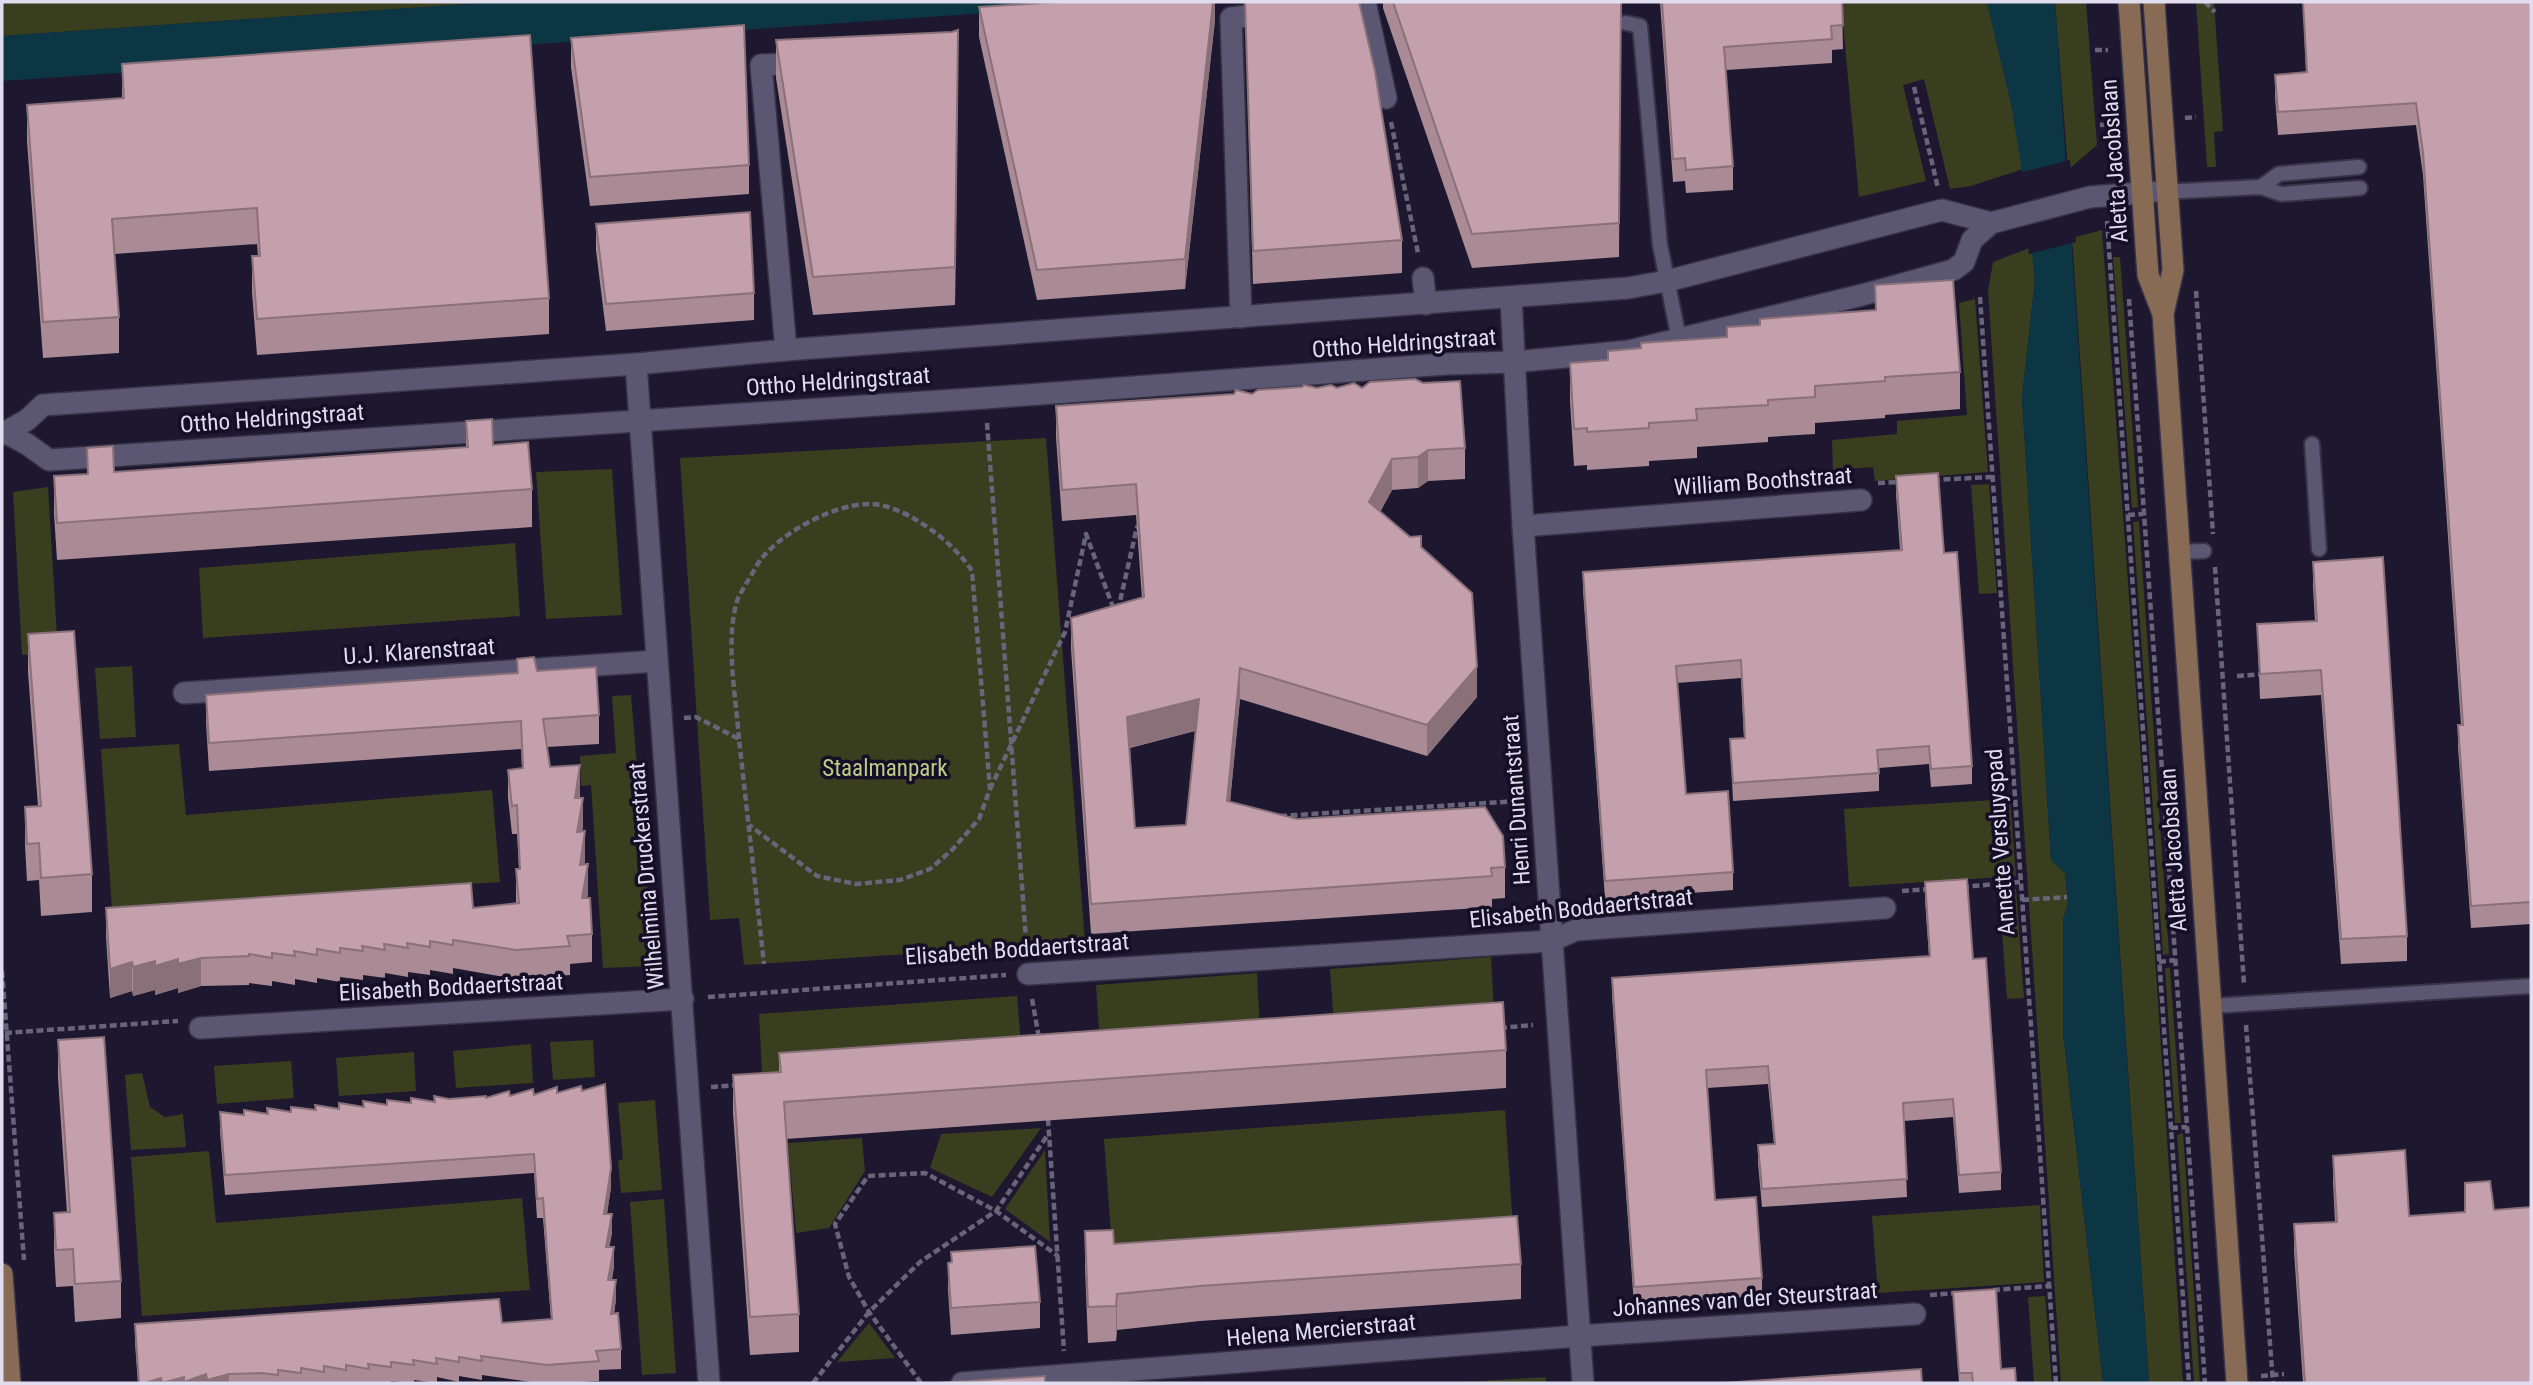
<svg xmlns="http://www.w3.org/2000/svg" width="2533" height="1385" font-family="'Roboto Condensed',sans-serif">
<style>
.green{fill:#383e1e}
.water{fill:#0d3644}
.pier{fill:#1d1830}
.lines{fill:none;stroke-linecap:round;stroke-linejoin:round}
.lane-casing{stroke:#373346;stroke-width:18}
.street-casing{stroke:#373346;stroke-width:24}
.secondary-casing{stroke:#373346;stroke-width:24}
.path{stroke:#68657a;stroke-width:4.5;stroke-dasharray:7 3.5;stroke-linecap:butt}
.lane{stroke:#5b5773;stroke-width:14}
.street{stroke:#5b5773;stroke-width:21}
.secondary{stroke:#876b54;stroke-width:21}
.wall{fill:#a98a95;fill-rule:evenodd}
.shaded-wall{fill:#897079}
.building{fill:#c4a0ad;stroke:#897079;stroke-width:2;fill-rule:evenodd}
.labels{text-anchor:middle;stroke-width:7;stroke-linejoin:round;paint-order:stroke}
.street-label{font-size:23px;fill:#dfddee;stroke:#140f26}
.park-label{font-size:23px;fill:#becc86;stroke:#140f26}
</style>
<rect width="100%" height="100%" fill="#1d1830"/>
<g class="green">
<polygon points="2,2 498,2 2,36"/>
<polygon points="1841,2 1987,2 2011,103 2023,169 1971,186 1950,189 1924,79 1903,85 1926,181 1859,197"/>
<polygon points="2055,2 2086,2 2097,145 2068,170"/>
<polygon points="2196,2 2214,2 2223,131 2214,132 2216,167 2207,167"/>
<polygon points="2102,230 2151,895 2183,1383 2149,1383 2072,238"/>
<polygon points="2032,247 2035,280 2022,398 2051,860 2065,873 2068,904 2063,920 2063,1032 2103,1383 2061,1383 1988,291 1993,262"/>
<polygon points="2113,257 2120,257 2138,507 2132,508"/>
<polygon points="1975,299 1988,472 1875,481 1873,467 1833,470 1832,440 1897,434 1897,421 1967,415 1959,303"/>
<polygon points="1046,438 1085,942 744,965 739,918 710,920 680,458"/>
<polygon points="612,469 622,615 546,619 536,472"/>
<polygon points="1989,484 1997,593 1979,594 1971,485"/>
<polygon points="48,487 58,653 22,655 13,492"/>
<polygon points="2139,521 2169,954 2163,955 2133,522"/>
<polygon points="515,543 520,616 203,638 199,568"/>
<polygon points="132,666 136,737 100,739 95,668"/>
<polygon points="631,695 654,966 603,968 591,785 581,786 580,756 616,753 612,696"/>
<polygon points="179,744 186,815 492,790 500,882 112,908 101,749"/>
<polygon points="2010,799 2016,876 1849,887 1844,809"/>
<polygon points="2016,889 2024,998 2007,999 1999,891"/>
<polygon points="1491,957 1494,1015 1334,1027 1330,969"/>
<polygon points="2165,968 2170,968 2181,1123 2175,1123"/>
<polygon points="1257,973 1260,1031 1100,1043 1096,985"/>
<polygon points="1017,996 1022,1055 762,1073 759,1014"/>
<polygon points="593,1040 595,1077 553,1080 550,1042"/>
<polygon points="531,1044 533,1083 456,1088 453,1051"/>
<polygon points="414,1052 416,1091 339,1096 336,1058"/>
<polygon points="291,1061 294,1098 217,1104 214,1066"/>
<polygon points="142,1073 150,1107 165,1117 183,1114 186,1147 131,1150 125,1075"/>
<polygon points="655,1100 662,1190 621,1193 618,1161 623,1159 618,1103"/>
<polygon points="1505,1110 1514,1241 1114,1273 1104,1139"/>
<polygon points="1041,1128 992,1197 930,1168 941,1134"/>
<polygon points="2183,1133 2200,1383 2194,1383 2177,1135"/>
<polygon points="862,1138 865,1171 829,1228 796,1233 788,1143"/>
<polygon points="1045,1150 1050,1242 1005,1209"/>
<polygon points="209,1151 216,1223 522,1198 530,1290 142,1316 131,1157"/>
<polygon points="664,1199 676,1373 642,1375 630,1202"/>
<polygon points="2040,1205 2044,1282 1878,1293 1872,1216"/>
<polygon points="2045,1296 2052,1383 2034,1383 2028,1297"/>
<polygon points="869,1323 895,1358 837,1362"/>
<polygon points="1546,1377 1546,1383 1449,1383"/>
</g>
<g class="water">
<polygon points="498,2 1146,2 2,81 2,36"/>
<polygon points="1987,2 2055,2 2149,1383 2103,1383 2063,1032 2063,920 2068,904 2065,873 2051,860 2022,398 2035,280 2024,184 2011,103"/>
</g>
<polygon class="pier" points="2070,160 2076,242 2029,254 2019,173"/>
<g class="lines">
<defs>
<g id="lane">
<polyline points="1626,23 1640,26 1660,245 1679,339"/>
<polyline points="2261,187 2279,174 2359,167"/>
<polyline points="2161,192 2261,187 2281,194 2360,188"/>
<polyline points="2312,444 2319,549"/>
<polyline points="2179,552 2204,551"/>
<polyline points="2211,1006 2531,986"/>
</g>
<g id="street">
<polyline points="1365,2 1386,98"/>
<polyline points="1423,278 1426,304"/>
<polyline points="1511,298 1523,526 1583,1383"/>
<polyline points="1241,317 1231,18 1272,13"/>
<polyline points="786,350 761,65 804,63"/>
<polyline points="636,364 709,1383"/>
<polyline points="6,433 27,444 49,460 985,398 1446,364 1514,362 1629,351 1862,295 1953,270 1964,262 1972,240 1991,223 2090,197 2152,192"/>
<polyline points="2,434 27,420 43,405 636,364 786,350 1628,288 1667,281 1942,210 1991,223"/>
<polyline points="1523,526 1861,500"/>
<polyline points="184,693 657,661"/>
<polyline points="1028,974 1551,941 1576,930 1885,908"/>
<polyline points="200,1028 683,999"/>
<polyline points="962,1383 1579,1336 1915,1314"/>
</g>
<g id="secondary">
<polyline points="2129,2 2148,275 2163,314"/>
<polyline points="2154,2 2173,270 2163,314 2237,1383"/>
<polyline points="2,1274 10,1383"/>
</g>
</defs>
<use href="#lane" class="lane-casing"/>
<use href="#street" class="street-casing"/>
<use href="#secondary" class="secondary-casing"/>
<g class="path">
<polyline points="2205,2 2215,12"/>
<polyline points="2095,50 2108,50"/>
<polyline points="1914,87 1938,188"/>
<polyline points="2185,118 2196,117"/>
<polyline points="1391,122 1418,253"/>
<polyline points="2100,125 2114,124"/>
<polyline points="2107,221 2189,1383"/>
<polyline points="2196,291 2213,534"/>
<polyline points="1980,297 2056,1383"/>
<polyline points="2129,299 2205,1383"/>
<polyline points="987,423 1027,952"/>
<polyline points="1933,480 1992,477"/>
<polyline points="1878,483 1900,482"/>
<polyline points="2128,515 2143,514"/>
<polyline points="2215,567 2244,984"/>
<polyline points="1118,610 1137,527 1141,530"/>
<polyline points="2237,676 2264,674"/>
<polyline points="684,718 696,717 739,739 764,964"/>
<path d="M739,739C736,697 725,642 737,601C739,595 744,588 747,582C752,575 756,566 761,559C783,532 832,505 868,504C903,503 954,542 972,571L990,789L979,819L952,850L930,869L900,880L856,884L817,876L749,825"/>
<polyline points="990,789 1065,632 1086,534 1114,610"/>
<polyline points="1280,816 1519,801"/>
<polyline points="1962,887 2020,882"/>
<polyline points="1902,891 1929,889"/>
<polyline points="2022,900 2067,897"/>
<polyline points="2159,962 2175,960"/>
<polyline points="2,971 24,1260"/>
<polyline points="708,997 1006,975"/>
<polyline points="1032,999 1039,1038"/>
<polyline points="2246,1025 2273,1383"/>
<polyline points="1500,1028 1533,1025"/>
<polyline points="5,1033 178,1021"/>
<polyline points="711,1087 737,1085"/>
<polyline points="1048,1119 1064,1351"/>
<polyline points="2171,1128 2187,1127"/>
<polyline points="1993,1290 2050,1286"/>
<polyline points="1930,1295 1956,1293"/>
<polyline points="2261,1376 2284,1374"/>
<polyline points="813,1383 869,1312 920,1262 996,1211 1049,1133"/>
<polyline points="921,1383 869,1312 849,1277 835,1224 868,1176 925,1173 996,1211 1058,1256"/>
</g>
<use href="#lane" class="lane"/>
<use href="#street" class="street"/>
<use href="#secondary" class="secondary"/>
</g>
<g class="wall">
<polygon points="1215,2 1215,20 1185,289 1037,300 979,37 979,7"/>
<polygon points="1245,2 1402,240 1402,273 1253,284"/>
<polygon points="1383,2 1621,2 1619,257 1472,268 1383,8"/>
<polygon points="1660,2 1842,2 1843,49 1832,50 1832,63 1726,70 1733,166 1733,190 1686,193 1685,181 1673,182"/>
<polygon points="2303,2 2531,2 2531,924 2471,928 2458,747 2458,725 2461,725 2423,175 2416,125 2278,135 2275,97 2275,75 2306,73"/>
<polygon points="571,38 749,165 749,194 590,206 571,67"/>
<polygon points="776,40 958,68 955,305 813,315 776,78"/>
<polygon points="122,64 549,298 549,334 257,355 252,292 252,256 258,256 257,244 114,254 119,317 119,353 43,358 27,141 27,105 122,98"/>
<polygon points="596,224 754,293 754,320 606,331 596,250"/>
<polygon points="1875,285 1960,372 1960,409 1885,415 1885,418 1815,423 1815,434 1768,437 1768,442 1697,447 1697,458 1649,461 1649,466 1587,470 1587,465 1574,466 1570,401 1570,363 1608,361 1727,337 1760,325 1875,310"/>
<path d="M1056,406L1465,448V479L1428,481L1418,488L1392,490L1380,512L1421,547L1477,697L1427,756L1240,699L1230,802L1297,819L1505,867V898L1492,899V907L1091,934L1071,649V618L1142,598L1136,515L1062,521L1056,437ZM1195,731L1186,825L1135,828L1130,748Z"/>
<polygon points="466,421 493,445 532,489 532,527 57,560 54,514 54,476 87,474 87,448 114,472 466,447"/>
<polygon points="1896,476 1944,553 1972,766 1972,784 1931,787 1929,764 1879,768 1879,791 1733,801 1730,739 1744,738 1741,678 1677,683 1686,794 1733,872 1733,890 1605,899 1583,590 1583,572 1900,550 1896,494"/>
<polygon points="2313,562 2407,936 2407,961 2341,964 2321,695 2260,699 2257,624 2315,621 2313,587"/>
<polygon points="28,634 92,874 92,912 41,916 39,880 27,881 25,845 25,807 38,806 28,672"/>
<polygon points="517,659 599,715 599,744 547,747 550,767 580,793 580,798 583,827 582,831 585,860 584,865 588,893 587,898 592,934 592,962 570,964 570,975 516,979 453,968 453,974 430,970 430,975 408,972 408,977 385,973 385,978 363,975 363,980 340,977 340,982 317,978 317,983 295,979 295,985 272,981 272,986 249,983 249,985 201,986 178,993 178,988 155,995 155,990 133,996 132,991 110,998 106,937 106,908 473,908 516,904 516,869 519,869 517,834 512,834 508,798 508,770 522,768 521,749 209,771 206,723 206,695 517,673"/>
<polygon points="1925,882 1973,959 2001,1172 2001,1190 1959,1193 1953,1117 1904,1121 1907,1197 1762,1207 1758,1163 1758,1145 1774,1144 1768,1084 1707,1088 1715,1200 1762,1278 1762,1296 1634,1305 1612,996 1612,978 1929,956 1925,900"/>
<polygon points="58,1040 121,1281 121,1318 75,1322 73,1286 56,1287 54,1251 54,1213 67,1213 58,1078"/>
<polygon points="1506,1050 1506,1088 786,1139 799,1314 799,1352 750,1355 733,1113 733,1075 779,1072 779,1053"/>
<polygon points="557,1093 611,1187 607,1214 612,1233 609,1247 614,1266 612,1280 616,1299 614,1314 621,1349 621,1369 599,1370 599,1381 565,1383 538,1383 482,1375 482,1380 459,1376 459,1382 437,1377 437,1383 414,1380 414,1383 391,1381 391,1383 138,1383 135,1343 135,1324 502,1323 551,1319 543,1218 537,1218 534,1173 225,1195 220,1131 220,1112 244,1115 315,1110 315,1105 339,1109 363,1106 363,1101 387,1105 434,1102 449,1099 486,1098"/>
<polygon points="2333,1156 2409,1216 2494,1210 2531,1383 2303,1383 2294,1251 2294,1224 2335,1222 2333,1182"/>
<polygon points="1085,1231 1114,1244 1521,1264 1521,1299 1200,1321 1117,1330 1116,1341 1088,1343 1085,1267"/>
<polygon points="951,1252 1040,1302 1040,1328 951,1335 948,1290 948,1263 951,1262"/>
<polygon points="1953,1292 2001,1369 2016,1383 1959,1383"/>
</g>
<g class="shaded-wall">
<polygon points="1213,2 1215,2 1215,20 1185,289 1185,259"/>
<polygon points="958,30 958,68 955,305 955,267"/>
<polygon points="1428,450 1428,481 1418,488 1418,457"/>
<polygon points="1392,459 1392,490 1369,533 1369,502"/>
<polygon points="1477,667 1477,697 1427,756 1427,725"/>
<polygon points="1240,668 1240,699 1227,832 1227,801"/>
<polygon points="1199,699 1199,730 1127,748 1127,717"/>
<polygon points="580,765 580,793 575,827 575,798"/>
<polygon points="583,798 583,827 577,860 577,832"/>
<polygon points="585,831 585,860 580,893 580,865"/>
<polygon points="588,864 588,893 582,927 582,898"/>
<polygon points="201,958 201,986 178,993 178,964"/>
<polygon points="178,959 178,988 155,995 155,966"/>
<polygon points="155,961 155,990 133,996 133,967"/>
<polygon points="132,962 132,991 110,998 110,969"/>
<polygon points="611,1168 611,1187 604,1234 604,1214"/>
<polygon points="612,1214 612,1233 606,1266 606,1247"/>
<polygon points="614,1247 614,1266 608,1300 608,1280"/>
<polygon points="616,1280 616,1299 611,1333 611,1314"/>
<polygon points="1117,1294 1117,1330 1116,1341 1116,1306"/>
<polygon points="206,1374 206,1383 184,1383 184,1382"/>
<polygon points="229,1374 229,1383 207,1383 207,1380"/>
<polygon points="184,1377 184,1383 162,1383"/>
<polygon points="161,1378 161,1383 145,1383"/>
</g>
<g class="building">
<polygon points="1058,2 1213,2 1185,259 1037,270 979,7"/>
<polygon points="1245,2 1359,2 1375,71 1402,240 1253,251"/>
<polygon points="1393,2 1621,2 1619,223 1472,234"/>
<polygon points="1662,2 1842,2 1843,25 1831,26 1832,39 1724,47 1733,166 1686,170 1685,158 1673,159"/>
<polygon points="2303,2 2531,2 2531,902 2471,906 2458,725 2463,725 2423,152 2416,103 2278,112 2275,75 2307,72"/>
<polygon points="744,25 749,165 590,177 571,38"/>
<polygon points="958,30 955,267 813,277 776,40 952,32"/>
<polygon points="530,35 549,298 257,319 252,256 260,256 257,208 112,219 119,317 43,322 27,105 124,98 122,64"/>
<polygon points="750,212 754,293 606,304 596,224"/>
<polygon points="1953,280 1960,372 1885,377 1885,381 1815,386 1815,397 1768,400 1768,405 1696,409 1697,420 1649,423 1649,428 1587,432 1587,428 1574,429 1570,363 1608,360 1608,351 1641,348 1641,343 1727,337 1727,327 1760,325 1760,319 1876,310 1875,285"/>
<path d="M1415,379L1423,383L1460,381L1465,448L1428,450L1418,457L1392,459L1369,502L1410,537L1421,536V547L1472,593L1477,667L1427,725L1240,668L1227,801L1297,819L1485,807L1503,836L1505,867L1491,868L1492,876L1091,904L1071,618L1144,597L1136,484L1062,490L1056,406L1234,394L1236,390L1252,394L1258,390L1302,387L1304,385L1317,388L1331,385L1337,388L1354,383L1362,388L1370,382ZM1199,699L1186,825L1135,828L1127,717Z"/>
<polygon points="492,419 493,445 528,442 532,489 57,523 54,476 88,474 87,448 113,446 114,472 468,447 466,421"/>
<polygon points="1938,473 1944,553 1957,552 1972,766 1931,769 1929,746 1877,750 1879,773 1733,783 1730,739 1745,738 1741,660 1676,666 1686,794 1728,791 1733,872 1605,881 1583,572 1902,550 1896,476"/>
<polygon points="2383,557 2407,936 2341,939 2321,670 2260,674 2257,624 2317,621 2313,562"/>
<polygon points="74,631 92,874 41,878 39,843 27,844 25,807 41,806 28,634"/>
<polygon points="534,657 537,671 596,667 599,715 543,719 550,767 580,765 575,798 583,798 577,832 585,831 580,865 588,864 582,898 590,898 592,934 567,936 570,946 516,950 453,940 453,945 430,941 430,947 407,943 408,948 384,944 385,950 362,946 363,951 340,948 340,953 317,949 317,955 294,951 295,956 272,953 272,958 249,954 249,956 201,958 178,964 178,959 155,966 155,961 133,967 132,962 110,969 106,908 471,883 473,908 519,903 516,869 520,869 517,805 512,806 508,770 523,768 521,721 209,743 206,695 518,673 517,659"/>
<polygon points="1967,879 1973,959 1986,958 2001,1172 1959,1175 1953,1099 1903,1103 1907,1179 1762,1189 1758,1145 1775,1144 1768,1066 1706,1070 1715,1200 1756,1197 1762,1278 1634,1287 1612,978 1930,956 1925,882"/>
<polygon points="1503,1002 1506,1050 784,1102 799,1314 750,1317 733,1075 781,1072 779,1053"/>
<polygon points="104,1037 121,1281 75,1284 73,1249 56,1250 54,1213 70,1212 58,1040"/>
<polygon points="605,1084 611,1168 604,1214 612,1214 606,1247 614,1247 608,1280 616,1280 611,1314 618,1313 621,1349 596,1351 599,1361 547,1365 481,1356 482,1361 459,1357 459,1362 436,1358 437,1364 413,1360 414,1365 391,1362 391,1367 368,1364 369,1369 346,1365 346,1370 324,1366 324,1372 301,1368 301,1373 278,1370 278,1375 262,1373 229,1374 207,1380 206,1374 184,1382 184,1377 162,1383 161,1378 145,1383 139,1383 135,1324 499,1299 502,1323 552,1319 543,1198 537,1199 534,1154 225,1175 220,1112 244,1115 244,1110 268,1114 267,1108 291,1112 291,1107 316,1110 315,1105 339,1109 339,1103 364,1107 363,1101 387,1105 387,1100 411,1103 411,1098 435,1102 434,1096 449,1099 486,1096 486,1098 509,1091 510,1096 533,1089 534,1095 557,1087 557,1093 581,1086 582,1091"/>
<polygon points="2405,1150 2409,1216 2465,1212 2465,1183 2490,1181 2494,1210 2531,1207 2531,1383 2305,1383 2294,1224 2337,1222 2333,1156"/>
<polygon points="1517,1216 1521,1264 1200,1286 1117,1294 1116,1306 1088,1307 1085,1231 1113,1230 1114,1244"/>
<polygon points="1035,1246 1040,1302 951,1308 948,1263 952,1262 951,1252"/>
<polygon points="1996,1289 2001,1369 2015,1368 2016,1383 1973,1383 1972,1373 1959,1373 1953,1292"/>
<polygon points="1921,1369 1922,1383 1723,1383"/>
<polygon points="1045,1376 1045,1383 938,1383"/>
</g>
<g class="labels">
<g class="street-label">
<text transform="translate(2114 161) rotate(-94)" y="8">Aletta Jacobslaan</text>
<text transform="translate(1404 343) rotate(-4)" y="8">Ottho Heldringstraat</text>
<text transform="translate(838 381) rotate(-4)" y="8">Ottho Heldringstraat</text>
<text transform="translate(272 418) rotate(-4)" y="8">Ottho Heldringstraat</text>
<text transform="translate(1763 481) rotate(-4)" y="8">William Boothstraat</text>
<text transform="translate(419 651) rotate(-4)" y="8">U.J. Klarenstraat</text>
<text transform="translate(1516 800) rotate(-94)" y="8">Henri Dunantstraat</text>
<text transform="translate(2000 842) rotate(-94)" y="8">Annette Versluyspad</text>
<text transform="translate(2173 850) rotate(-94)" y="8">Aletta Jacobslaan</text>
<text transform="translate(646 876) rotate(-95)" y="8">Wilhelmina Druckerstraat</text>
<text transform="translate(1581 908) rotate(-6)" y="8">Elisabeth Boddaertstraat</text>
<text transform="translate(1017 949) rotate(-4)" y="8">Elisabeth Boddaertstraat</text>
<text transform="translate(451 987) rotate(-3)" y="8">Elisabeth Boddaertstraat</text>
<text transform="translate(1745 1299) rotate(-4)" y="8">Johannes van der Steurstraat</text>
<text transform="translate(1321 1330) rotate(-5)" y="8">Helena Mercierstraat</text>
</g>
<g class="park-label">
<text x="885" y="776">Staalmanpark</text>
</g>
</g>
<rect width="2533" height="1385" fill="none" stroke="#dfddee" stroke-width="7"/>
</svg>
